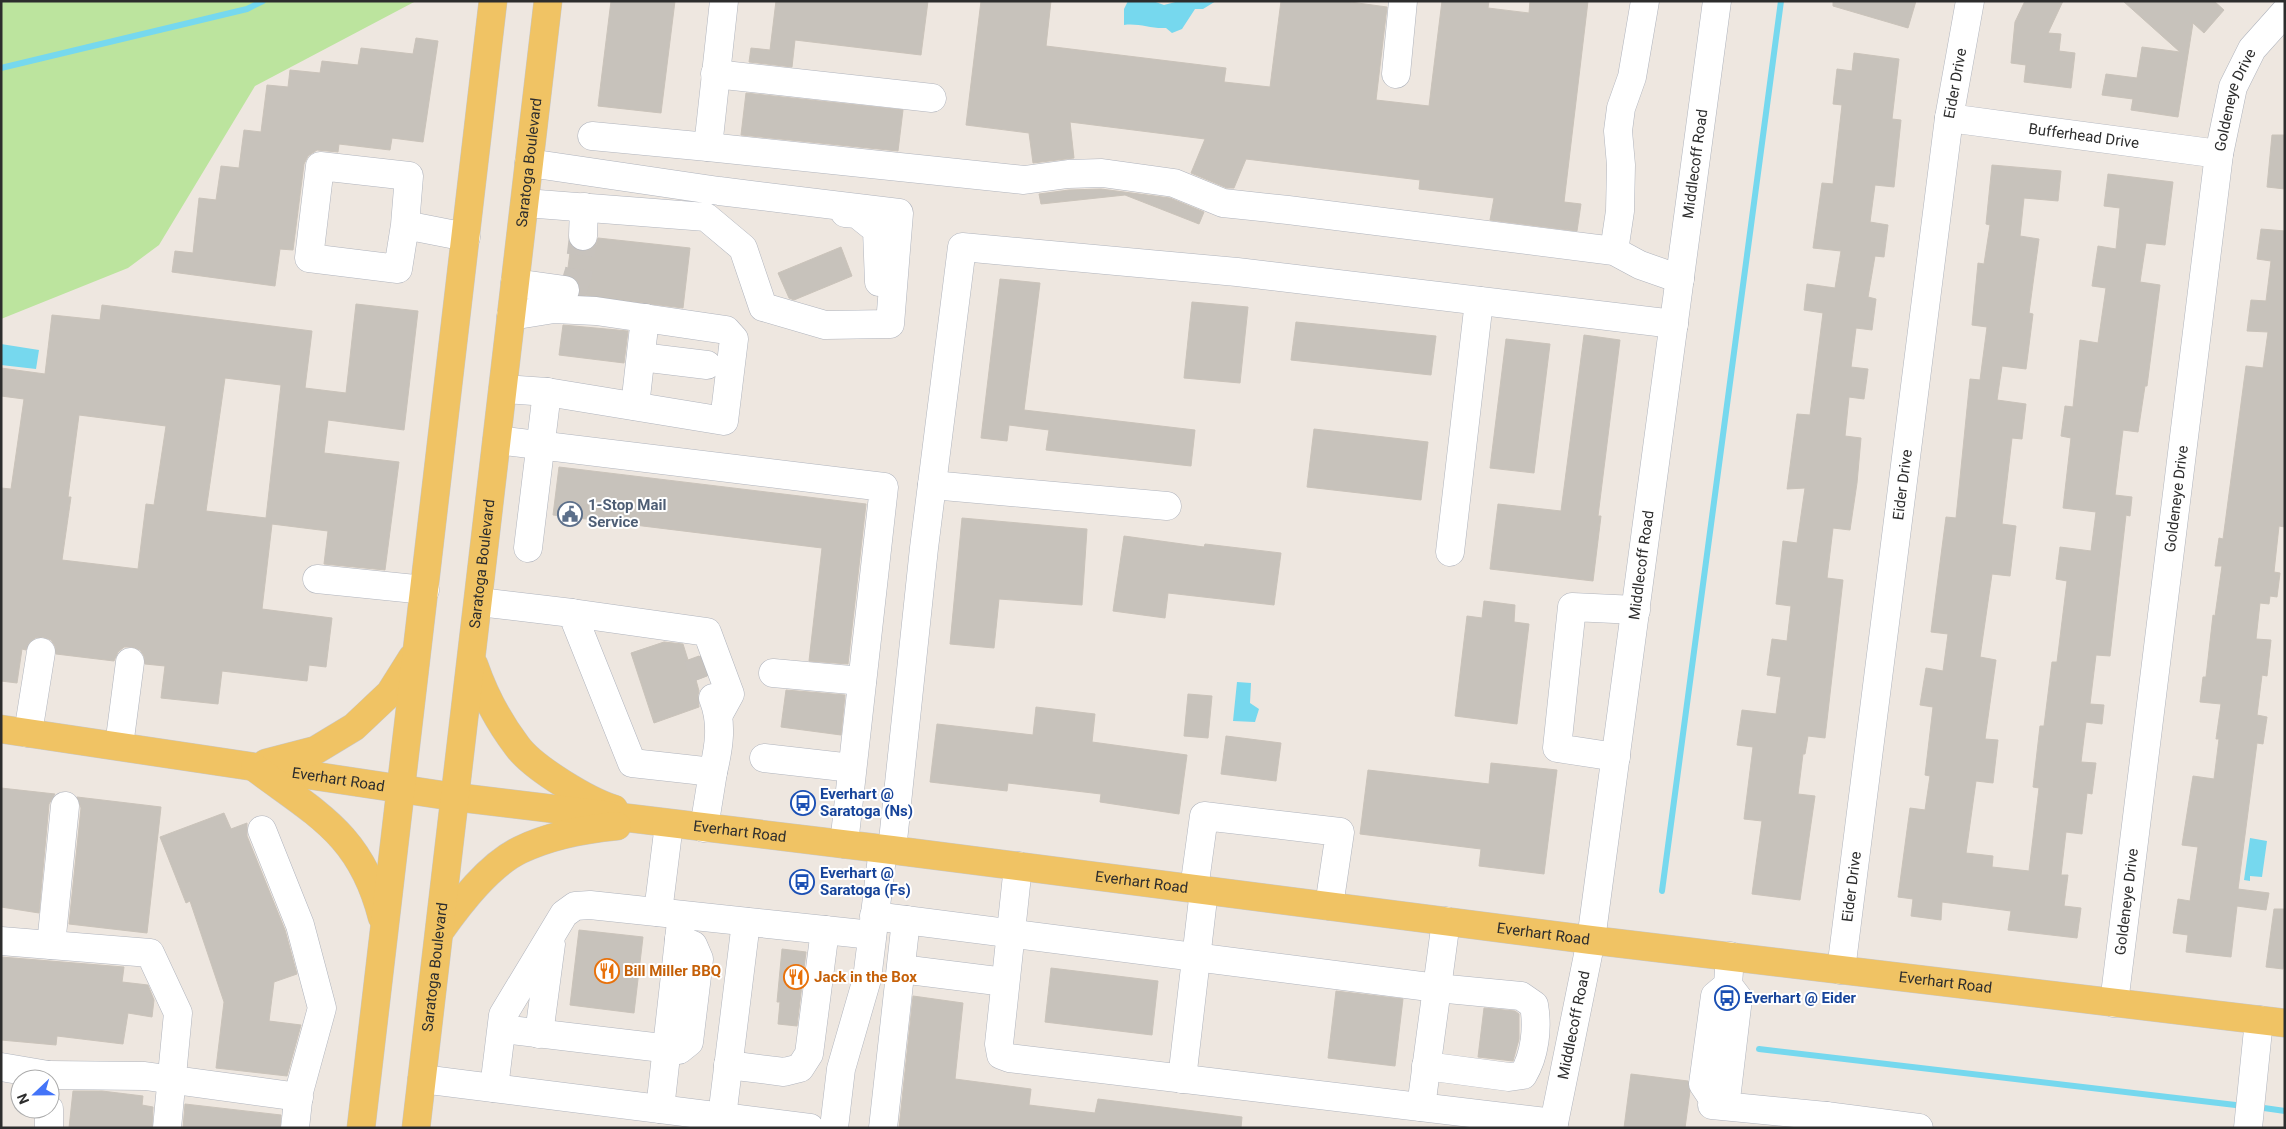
<svg xmlns="http://www.w3.org/2000/svg" width="2286" height="1129" font-family="Roboto,sans-serif">
<style>
.grass{fill:#bce49e}
.water{fill:#76d8ee}
.lines{fill:none;stroke-linecap:round;stroke-linejoin:round}
.stream{stroke:#76d8ee;stroke-width:6}
.building{fill:#c7c2bb;stroke:#cac3ba;fill-rule:evenodd}
.minor-tunnel{stroke:#c7c2bc;stroke-width:28;stroke-dasharray:28 14;stroke-linecap:butt}
.minor-casing{stroke:#b0b4bd;stroke-width:29}
.major-casing{stroke:#c8c8c8;stroke-width:29}
.minor{stroke:#fff;stroke-width:28}
.major{stroke:#f0c364;stroke-width:28}
.labels{text-anchor:middle;stroke-width:4;stroke-linejoin:round;paint-order:stroke}
.street-label{font-size:15px;fill:#2d2d2d;stroke:#fff}
.service-label{font-size:15px;font-weight:bold;fill:#4e5e75;stroke:#fff;text-anchor:start}
.transit-label{font-size:15px;font-weight:bold;fill:#164399;stroke:#fff;text-anchor:start}
.food-label{font-size:15px;font-weight:bold;fill:#c56008;stroke:#fff;text-anchor:start}
</style>
<rect width="100%" height="100%" fill="#eee7e0"/>
<polygon class="grass" points="1,1 416,1 255,86 159,245 128,268 1,319"/>
<g class="water">
<path d="M1128,1H1153L1164,5L1179,1H1216L1203,9H1195L1182,29L1172,33L1166,28C1151,29 1139,23 1124,25V9Z"/>
<polygon points="1,344 39,350 36,369 1,365"/>
<polygon points="1237,682 1251,683 1250,703 1259,709 1255,722 1233,721"/>
<polygon points="2250,838 2267,841 2262,877 2250,876 2250,881 2244,880"/>
</g>
<g class="lines">
<g class="stream">
<polyline points="1,68 247,9 263,1"/>
<polyline points="1662,891 1781,1"/>
<polyline points="1759,1049 2244,1106"/>
<polyline points="2257,1107 2285,1111"/>
</g>
</g>
<g class="building">
<polygon points="611,1 675,1 661,113 598,106"/>
<polygon points="776,1 928,1 921,55 795,40 792,67 749,62 751,48 770,50"/>
<polygon points="981,1 1051,1 1046,46 1226,68 1224,82 1270,87 1281,1 1343,1 1387,7 1376,100 1429,106 1442,1 1489,1 1488,8 1529,13 1530,1 1588,1 1564,202 1581,204 1577,231 1490,220 1494,198 1419,189 1420,180 1246,159 1234,188 1227,188 1191,173 1205,139 1070,122 1074,158 1033,163 1029,133 966,125"/>
<polygon points="1833,1 1916,1 1908,28 1833,6"/>
<polygon points="2025,1 2063,1 2048,33 2061,34 2059,51 2075,53 2071,88 2024,82 2026,65 2011,63 2015,22"/>
<polygon points="2123,1 2214,1 2224,10 2204,33 2193,23 2178,117 2131,110 2133,99 2102,95 2106,74 2137,78 2142,47 2180,52"/>
<polygon points="416,38 438,41 423,142 392,138 390,150 339,144 338,152 317,150 308,156 304,164 293,250 280,249 275,286 172,272 175,251 193,253 199,198 216,200 221,166 239,168 244,130 261,132 267,85 288,87 290,70 320,73 322,61 358,65 361,48 413,54"/>
<polygon points="1854,53 1899,59 1892,119 1901,120 1894,187 1875,185 1870,222 1888,225 1884,257 1875,256 1868,297 1876,299 1872,330 1856,328 1851,367 1868,369 1864,399 1849,397 1845,436 1861,438 1857,483 1850,530 1833,528 1827,578 1843,580 1825,738 1808,736 1805,754 1803,754 1798,794 1815,796 1800,900 1752,894 1762,821 1744,819 1753,747 1737,745 1742,710 1776,714 1781,677 1767,675 1772,639 1787,641 1791,606 1776,604 1783,541 1797,543 1805,488 1787,489 1797,414 1810,415 1823,313 1804,310 1807,284 1835,288 1841,251 1813,248 1822,183 1833,184 1842,105 1833,104 1837,69 1852,71"/>
<polygon points="746,93 903,110 898,151 741,135"/>
<polygon points="2272,135 2285,135 2285,189 2267,187"/>
<polygon points="1992,165 2061,171 2058,201 2024,198 2020,236 2039,239 2029,313 2033,314 2026,369 2002,366 1997,400 2026,404 2022,439 2012,438 2002,524 2016,526 2010,576 1992,574 1980,657 1996,660 1985,739 1998,740 1993,783 1976,781 1966,853 1993,856 1992,867 2029,871 2039,788 2033,787 2040,726 2044,726 2052,662 2057,662 2067,581 2056,579 2060,547 2091,551 2096,512 2063,508 2071,438 2061,436 2065,406 2073,407 2080,340 2098,343 2106,288 2092,286 2098,246 2116,249 2120,208 2104,206 2108,174 2173,182 2165,245 2146,243 2140,282 2160,285 2147,386 2145,386 2138,432 2123,430 2115,495 2132,497 2130,516 2126,515 2110,656 2096,655 2090,704 2104,705 2102,724 2086,722 2081,762 2096,763 2092,794 2087,793 2082,834 2066,832 2061,875 2068,875 2064,906 2081,908 2077,938 2008,930 2011,911 1942,902 1941,920 1911,916 1913,899 1898,897 1910,808 1925,810 1930,776 1925,775 1933,707 1920,705 1926,668 1943,671 1948,634 1931,632 1946,517 1956,518 1970,379 1980,380 1987,327 1972,325 1978,263 1984,264 1990,225 1986,224"/>
<polygon points="1101,189 1170,198 1204,212 1199,224 1125,195 1041,204 1039,194 1069,190"/>
<polygon points="2261,229 2285,231 2285,527 2279,526 2274,572 2280,573 2277,597 2270,596 2269,604 2260,603 2256,639 2271,640 2267,676 2262,675 2257,715 2267,717 2263,744 2257,743 2238,889 2269,893 2266,910 2237,906 2231,957 2186,952 2188,935 2173,933 2178,899 2190,901 2198,847 2182,845 2193,776 2214,779 2219,739 2216,739 2221,704 2200,702 2203,677 2206,677 2213,615 2215,616 2222,566 2215,566 2219,538 2223,539 2246,366 2263,368 2268,332 2247,331 2251,300 2266,301 2271,261 2257,259"/>
<polygon points="598,238 690,248 683,308 580,295 579,284 575,278 567,275 571,245 582,252 590,250 596,245"/>
<polygon points="841,247 852,276 794,300 789,298 778,273"/>
<polygon points="1000,279 1040,283 1024,410 1195,430 1191,466 1046,450 1049,430 1009,425 1007,441 981,438"/>
<polygon points="1192,302 1248,307 1240,383 1184,378"/>
<path d="M356,304L418,311L404,430L328,420L324,453L399,462L385,570L324,564L328,531L272,524L262,609L332,618L326,667L309,665L307,681L222,671L218,704L161,698L165,666L145,664L144,656L140,650L132,647H124L118,652L114,661L56,654L55,646L51,640L43,637L35,638L29,643L26,650L22,649L17,683L1,681V488L11,489L24,399L1,396V368L45,374L52,315L100,320L102,305L312,331L305,388L346,393ZM225,378L281,385L266,518L206,511ZM79,415L166,426L154,505L146,504L138,569L62,560L71,497H68Z"/>
<polygon points="1296,322 1436,336 1431,375 1291,360"/>
<polygon points="563,325 628,331 624,363 559,355"/>
<polygon points="1584,335 1620,340 1598,516 1601,516 1593,581 1490,569 1498,504 1561,511"/>
<polygon points="1506,339 1550,344 1534,473 1490,468"/>
<polygon points="1314,429 1428,442 1421,500 1307,487"/>
<polygon points="559,467 866,504 848,664 809,661 822,548 553,515"/>
<polygon points="962,518 1087,529 1082,605 999,599 994,648 950,644"/>
<polygon points="1124,536 1204,547 1205,544 1281,553 1274,605 1168,593 1165,618 1113,611"/>
<polygon points="1484,601 1515,605 1514,622 1529,624 1517,724 1455,716 1467,616 1482,618"/>
<polygon points="664,642 683,644 688,660 699,656 707,676 696,680 699,691 698,695 699,707 654,723 631,653"/>
<polygon points="786,690 845,695 841,735 781,727"/>
<polygon points="1188,694 1212,696 1208,738 1184,736"/>
<polygon points="1036,707 1095,714 1092,742 1187,755 1179,814 1100,802 1101,794 1008,783 1007,791 930,782 937,724 1033,735"/>
<polygon points="1226,736 1281,743 1276,781 1221,774"/>
<polygon points="1491,763 1557,770 1544,874 1479,866 1481,849 1360,834 1368,770 1489,784"/>
<polygon points="1,788 55,794 49,804 39,913 1,907"/>
<polygon points="77,797 161,807 147,933 69,924 81,808"/>
<polygon points="224,813 231,829 247,823 247,836 285,930 297,974 274,982 269,1021 301,1025 287,1076 216,1068 224,1002 190,901 186,903 160,837"/>
<polygon points="2274,909 2285,909 2285,956 2283,969 2266,967"/>
<polygon points="579,930 643,937 634,1013 570,1005"/>
<polygon points="782,949 806,952 797,1026 778,1024 780,1002 777,1002"/>
<polygon points="1,957 124,967 122,982 148,985 154,1000 152,1017 128,1013 123,1044 57,1036 56,1045 1,1040"/>
<polygon points="1051,968 1158,981 1152,1035 1045,1022"/>
<polygon points="1336,991 1403,999 1395,1066 1328,1058"/>
<polygon points="913,996 963,1003 955,1079 1031,1089 1029,1105 1095,1113 1098,1099 1242,1117 1241,1128 899,1128"/>
<polygon points="1484,1008 1515,1011 1519,1014 1519,1039 1513,1061 1478,1057"/>
<polygon points="1631,1074 1688,1081 1690,1091 1685,1128 1624,1128"/>
<polygon points="73,1091 102,1091 143,1096 142,1105 153,1107 152,1128 69,1128"/>
<polygon points="185,1104 281,1115 280,1128 183,1128"/>
</g>
<g class="lines">
<g class="minor-tunnel">
<polyline points="565,290 574,287 579,271 583,236"/>
<polyline points="697,657 705,677"/>
</g>
<defs>
<g id="minor">
<polyline points="715,74 932,98"/>
<polyline points="1396,74 1403,1"/>
<path id="s1" d="M1949,118L2219,154"/>
<polyline points="592,136 708,147 724,1"/>
<polyline points="708,147 1024,180 1068,174 1102,173 1174,183 1223,203 1288,210 1614,251 1640,265 1680,279"/>
<polyline points="525,203 706,217 743,248 763,307 825,325 890,324 899,213 719,191 529,163"/>
<polyline points="845,213 857,214 877,230 879,282"/>
<polyline points="405,225 409,176 320,166 309,258 398,269 405,225 466,237"/>
<polyline points="583,236 584,207"/>
<polyline points="1614,251 1620,211 1621,165 1618,131 1621,108 1632,77 1645,1"/>
<polyline points="515,283 565,290"/>
<polyline points="641,357 707,365"/>
<polyline points="503,389 547,392 724,421 734,339 726,330 596,311 554,309 511,316"/>
<polyline points="635,406 645,318"/>
<polyline points="497,440 884,487 844,844"/>
<polyline points="932,485 1167,506"/>
<polyline points="528,548 547,392"/>
<polyline points="1450,552 1479,301"/>
<polyline points="317,579 425,590"/>
<polyline points="479,602 572,613 632,763 713,772 704,828"/>
<polyline points="572,613 707,632 730,694 719,714"/>
<polyline points="773,673 862,681"/>
<path d="M713,698C723,723 719,747 713,772"/>
<polyline points="28,733 41,652"/>
<polyline points="119,746 130,662"/>
<polyline points="1616,757 1557,748 1572,607 1636,610"/>
<polyline points="764,758 852,768"/>
<polyline points="262,830 300,925 322,1008 299,1092 295,1128"/>
<polyline points="892,850 924,548 962,247 1237,272 1674,324"/>
<polyline points="1018,866 999,1044 1001,1055 1009,1058 1554,1123"/>
<polyline points="1194,889 1204,816 1340,832 1329,906"/>
<polyline points="658,912 669,824"/>
<path d="M874,916L1437,988L1521,996L1534,1005C1538,1028 1535,1055 1523,1075L1509,1077L1426,1066"/>
<polyline points="1,941 150,953 178,1013 167,1128"/>
<polyline points="51,945 65,806"/>
<polyline points="901,969 1005,982"/>
<path id="s2" d="M1841,970L1949,118L1970,1"/>
<polyline points="1728,985 1715,996 1703,1084 1713,1099 1727,1091 1738,998 1728,985 1730,956"/>
<path id="s3" d="M2114,1003L2219,154L2233,87L2252,49L2285,12"/>
<polyline points="502,1029 679,1050 689,1042 699,959 693,945 679,939"/>
<polyline points="539,1034 551,944"/>
<polyline points="728,1065 784,1072 800,1068 809,1054 825,930"/>
<polyline points="1,1067 48,1075 48,1079"/>
<polyline points="48,1075 145,1076 299,1097"/>
<polyline points="422,1079 810,1128"/>
<polyline points="1182,1079 1204,890"/>
<polyline points="494,1088 503,1015 564,914 575,906 590,905 872,935"/>
<polyline points="1712,1105 1826,1116 1818,1128"/>
<polyline points="1421,1107 1446,921"/>
<polyline points="49,1109 49,1128"/>
<polyline points="660,1109 681,922"/>
<polyline points="1826,1116 1919,1128"/>
<polyline points="722,1117 746,922"/>
<polyline points="834,1128 841,1069 867,979 883,849"/>
<polyline points="883,1128 906,920"/>
<path id="s4" d="M1553,1128L1591,940L1717,1"/>
<polyline points="2248,1128 2259,1020"/>
</g>
<g id="major">
<path d="M474,665C484,694 498,721 517,746C533,768 588,801 614,809"/>
<path id="s5" d="M1,729L455,797L892,850L1591,940L2285,1023"/>
<polyline points="266,763 316,750 354,727 390,693 412,658"/>
<path d="M255,768C318,815 361,835 382,917"/>
<path d="M440,931C460,903 489,865 520,850C549,836 585,829 617,826"/>
<polyline points="361,1128 493,1"/>
<path id="s6" d="M416,1128L548,1"/>
</g>
</defs>
<use href="#minor" class="minor-casing"/>
<use href="#major" class="major-casing"/>
<use href="#minor" class="minor"/>
<use href="#major" class="major"/>
</g>
<defs>
<symbol id="civic-ring" viewBox="-11 -11 22 22"><circle r="9.5" fill="#fff" stroke="#5c6f8a" stroke-width="1.5"/><path d="M-.6-6.5H3V-4.5H.6V-3L4-1V1h2V6H-6V1h2V-1L-.6-3ZM-1.2 2.5V6h2.4V2.5Z" fill="#5c6f8a"/></symbol>
<symbol id="bus-ring" viewBox="-11 -11 22 22"><circle r="9.5" fill="#fff" stroke="#1a4fb4" stroke-width="1.5"/><path d="M-5-6H5V4H4V6H2V4H-2V6H-4V4H-5ZM-3.5-4V0h7V-4ZM-3.5 1.2v1.5H-2V1.2ZM2 1.2v1.5H3.5V1.2Z" fill="#1a4fb4"/></symbol>
<symbol id="restaurant-ring" viewBox="-11 -11 22 22"><circle r="9.5" fill="#fff" stroke="#e8710a" stroke-width="1.5"/><path d="M-5-6h1v4h1v-4h1v4h1v-4h1v5L-1.5 .5V6h-2V.5L-5-1ZM5-6V6H3V1.5H1.5Q1.5-4 5-6Z" fill="#e8710a"/></symbol>
</defs>
<g fill-rule="evenodd">
<use href="#civic-ring" x="556" y="500" width="28" height="28"/>
<use href="#bus-ring" x="789" y="789" width="28" height="28"/>
<use href="#bus-ring" x="788" y="868" width="28" height="28"/>
<use href="#restaurant-ring" x="593" y="957" width="28" height="28"/>
<use href="#restaurant-ring" x="782" y="963" width="28" height="28"/>
<use href="#bus-ring" x="1713" y="984" width="28" height="28"/>
</g>
<g class="labels">
<g class="street-label">
<text dy="5" stroke="none"><textPath href="#s2" startOffset="894">Eider Drive</textPath></text>
<text dy="5" stroke="none"><textPath href="#s3" startOffset="912">Goldeneye Drive</textPath></text>
<text dy="5" stroke="none"><textPath href="#s1" startOffset="136">Bufferhead Drive</textPath></text>
<text dy="5" stroke="none"><textPath href="#s6" startOffset="972">Saratoga Boulevard</textPath></text>
<text dy="5" stroke="none"><textPath href="#s4" startOffset="975">Middlecoff Road</textPath></text>
<text dy="5" stroke="none"><textPath href="#s2" startOffset="489">Eider Drive</textPath></text>
<text dy="5" stroke="none"><textPath href="#s3" startOffset="508">Goldeneye Drive</textPath></text>
<text dy="5" stroke="none"><textPath href="#s6" startOffset="568">Saratoga Boulevard</textPath></text>
<text dy="5" stroke="none"><textPath href="#s4" startOffset="570">Middlecoff Road</textPath></text>
<text dy="5" stroke="none"><textPath href="#s5" startOffset="341">Everhart Road</textPath></text>
<text dy="5" stroke="none"><textPath href="#s5" startOffset="746">Everhart Road</textPath></text>
<text dy="5" stroke="none"><textPath href="#s5" startOffset="1151">Everhart Road</textPath></text>
<text dy="5" stroke="none"><textPath href="#s2" startOffset="84">Eider Drive</textPath></text>
<text dy="5" stroke="none"><textPath href="#s3" startOffset="102">Goldeneye Drive</textPath></text>
<text dy="5" stroke="none"><textPath href="#s5" startOffset="1556">Everhart Road</textPath></text>
<text dy="5" stroke="none"><textPath href="#s6" startOffset="162">Saratoga Boulevard</textPath></text>
<text dy="5" stroke="none"><textPath href="#s5" startOffset="1961">Everhart Road</textPath></text>
<text dy="5" stroke="none"><textPath href="#s4" startOffset="105">Middlecoff Road</textPath></text>
</g>
<g class="service-label">
<text x="588" y="510">1-Stop Mail<tspan x="588" dy="17">Service</tspan></text>
</g>
<g class="transit-label">
<text x="820" y="799">Everhart @<tspan x="820" dy="17">Saratoga (Ns)</tspan></text>
<text x="820" y="878">Everhart @<tspan x="820" dy="17">Saratoga (Fs)</tspan></text>
<text x="1744" y="1003">Everhart @ Eider</text>
</g>
<g class="food-label">
<text x="624" y="976">Bill Miller BBQ</text>
<text x="814" y="982">Jack in the Box</text>
</g>
</g>
<rect width="2286" height="1129" fill="none" stroke="#2d2d2d" stroke-width="5"/>
<g transform="translate(35 1094) rotate(248)"><circle r="24" fill="#ffffff" stroke="#ababab"/>
<path d="M0-4L9 19L0 12L-9 19Z" fill="#4374f8"/>
<text y="-8" font-size="14" font-weight="bold" text-anchor="middle" fill="#2d2d2d">N</text>
</g>
</svg>
